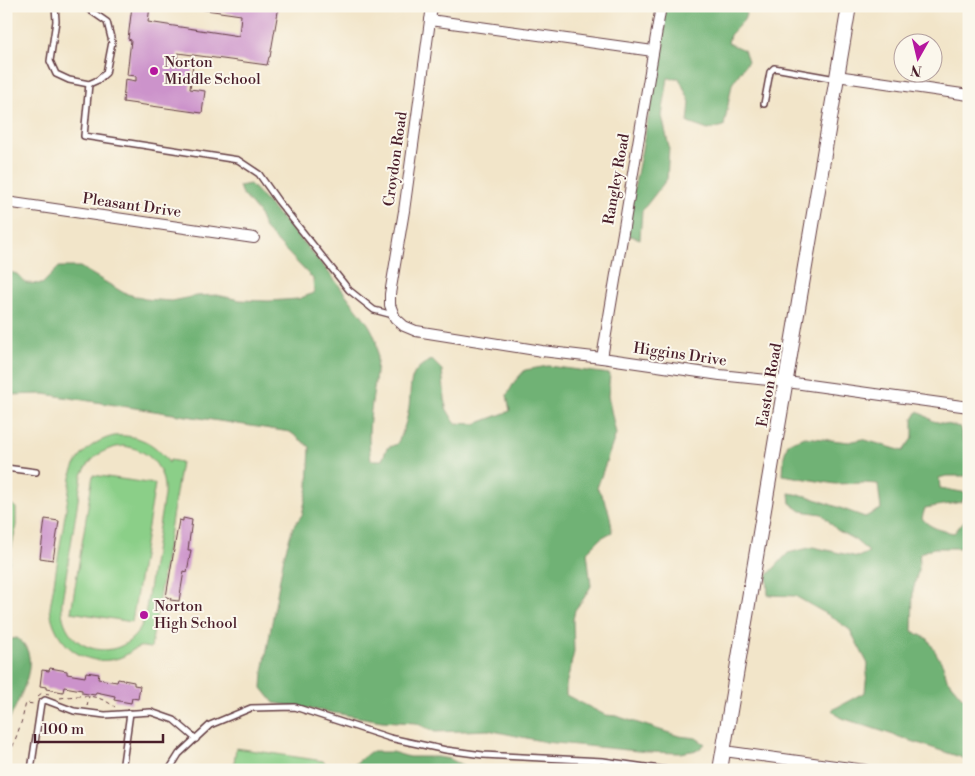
<svg xmlns="http://www.w3.org/2000/svg" width="975" height="776" font-family="'Libre Bodoni',serif">
<style>
.green{fill:#8bcf88;stroke:#6a775a;fill-rule:evenodd}
.forest{fill:#70b274;stroke:#5d6850}
.building{fill:#cc93cb}
.lines{fill:none;stroke-linecap:round;stroke-linejoin:round}
.lane-casing{stroke:#633d43;stroke-width:8}
.street-casing{stroke:#633d43;stroke-width:12}
.secondary-casing{stroke:#633d43;stroke-width:16}
.path{stroke:#633d43;stroke-width:1;stroke-dasharray:4 4;stroke-linecap:butt}
.lane{stroke:#fff;stroke-width:5}
.street{stroke:#fff;stroke-width:10}
.secondary{stroke:#fff;stroke-width:14}
.poi-dot{fill:#b5179e;stroke:#fbf7ec;stroke-width:2}
.labels{text-anchor:middle;stroke-width:4;stroke-linejoin:round;paint-order:stroke}
.poi-label{font-size:15px;fill:#4a1f2b;stroke:#fbf7ec;text-anchor:start}
.street-label{font-size:15px;fill:#4a1f2b;stroke:#fbf7ec}
</style>
<rect width="100%" height="100%" fill="#fbf7ec"/>
<filter id="ink" filterUnits="userSpaceOnUse"><feTurbulence type="fractalNoise" baseFrequency=".02" numOctaves="2"/><feDisplacementMap in="SourceGraphic" scale="10" xChannelSelector="R" yChannelSelector="G"/><feConvolveMatrix kernelMatrix="1 2 1 2 8 2 1 2 1" color-interpolation-filters="sRGB"/></filter>
<filter id="wash" filterUnits="userSpaceOnUse"><feTurbulence type="fractalNoise" baseFrequency=".0096" numOctaves="4" result="noise"/><feDisplacementMap in="SourceGraphic" scale="20" xChannelSelector="R" yChannelSelector="G"/><feGaussianBlur stdDeviation="1.12" result="paint"/><feColorMatrix in="noise" values="0 0 0 0 0 0 0 0 0 0 0 0 0 0 0 0 0 1.4 0 .05"/><feComposite in="paint" operator="in"/></filter>
<g filter="url(#wash)">
<rect width="100%" height="100%" fill="#f2e5c9"/>
<g class="green">
<path d="M114,436C137,434 156,443 169,463L170,460L181,462L151,648C148,648 142,646 139,647C132,649 127,656 119,658C83,669 53,642 50,608L72,472C80,452 94,441 114,436ZM123,446C149,449 166,468 164,495L145,615C132,669 57,657 62,601L82,475C90,458 103,448 123,446Z"/>
<polygon points="93,475 155,484 132,622 71,612"/>
<polygon points="6,500 16,508 16,525 6,578"/>
<polygon points="236,748 323,761 331,770 233,770"/>
</g>
<g class="forest">
<polygon points="666,6 749,6 744,20 730,35 728,43 744,50 748,61 732,84 724,126 708,130 688,123 690,102 679,78 668,78 662,116 669,147 667,179 642,211 640,239 625,234 649,114 658,42"/>
<path d="M250,184C285,222 320,259 350,300C358,311 369,322 374,335C376,339 377,345 377,350C378,387 364,422 371,460H382L387,448L397,444C402,434 406,424 408,413C413,389 404,371 432,360L442,370L446,408L455,423L475,424L510,411L507,395L515,381L525,370L548,366L610,374L608,396L616,434L597,488C607,502 611,515 612,532L601,538L587,552L591,586L584,598L575,610L573,620L574,652L566,685V695L605,715L616,716L679,736L696,738L705,744L698,750L680,753L648,752L546,742L488,730L435,732L416,723L382,721L274,703L262,688L263,672L284,556L293,527L302,515L308,487L310,447L290,432L44,394L6,395V271L17,274L26,283L42,284L59,267H80L124,293L145,299L171,301L196,296L217,295L240,300L269,301L298,299L314,293L313,279L265,229L258,212L241,192L239,186Z"/>
<path d="M918,411L933,421L960,427L963,441L969,444V476H946L939,478L940,488L967,493L962,502L925,508L922,518C929,528 943,531 954,533L969,515V544L959,548H934L920,553L918,571L913,591L912,631L928,639L943,665L947,679L962,697H969V760L839,717L832,710L865,692L868,664L850,630L832,617L795,596L768,595L767,576L788,553L813,547L858,557L869,552L855,540L837,530L822,514L801,511L790,503L789,493L807,496L865,517L881,509L878,484L863,483L835,484L783,475L784,456L788,443L805,437L849,442L862,439L903,451L913,437V419Z"/>
<path d="M17,638C46,657 16,704 6,726V640Z"/>
<polygon points="370,752 392,752 409,757 437,757 450,759 464,766 464,770 351,770 351,767"/>
</g>
<g id="blocks">
<g class="building">
<polygon points="132,6 150,6 148,22 239,36 241,15 178,6 279,6 270,57 269,57 267,65 178,53 177,60 193,63 190,89 205,91 202,113 123,102 125,79 136,81 136,76 127,75 131,40 128,39"/>
<polygon points="183,518 192,520 188,550 191,550 187,572 184,571 179,601 170,600 171,598 166,597 179,520 183,521"/>
<polygon points="45,519 59,521 53,560 40,558"/>
<polygon points="50,668 67,671 67,674 85,677 86,672 99,674 98,679 117,682 118,679 134,682 134,685 140,686 138,699 132,698 131,703 114,700 115,696 96,692 95,695 82,693 82,690 64,687 63,692 46,689 46,687 40,686 42,670 49,671"/>
</g>
</g>
</g>
<g filter="url(#ink)">
<use href="#blocks" fill-opacity="0" stroke="#633d43" stroke-width="1"/>
<g class="lines">
<defs>
<g id="lane">
<polyline points="55,6 56,21 50,61 56,74 69,80 89,84 98,80 106,73 112,42 107,22 84,6"/>
<polyline points="89,84 84,136 238,160 259,174 278,201 349,290 374,310 393,315"/>
<polyline points="764,104 770,72 774,68 836,79"/>
<polyline points="6,468 36,472"/>
<polyline points="31,770 41,703 45,700 74,711 105,715 151,712 174,720 196,739"/>
<polyline points="122,770 130,713"/>
<polyline points="169,770 179,754 210,725 251,708 295,707 390,738 446,750 483,755 603,761 667,770"/>
</g>
<g id="street">
<polyline points="432,6 404,211 390,294 390,305 395,318 404,326 416,331 542,351 602,358 720,375 787,382 969,407"/>
<polyline points="430,20 653,51"/>
<polyline points="837,76 969,95"/>
<polyline points="6,202 254,238"/>
<polyline points="602,358 661,6"/>
<polyline points="724,751 865,770"/>
</g>
<polyline id="secondary" points="720,770 849,6"/>
</defs>
<use href="#lane" class="lane-casing"/>
<use href="#street" class="street-casing"/>
<use href="#secondary" class="secondary-casing"/>
<g class="path">
<polyline points="38,696 42,693 50,694"/>
<path d="M60,698C82,695 96,693 115,707"/>
<polyline points="87,706 89,696"/>
<path d="M8,770C9,753 16,739 21,723C23,717 24,710 26,703L34,704"/>
</g>
<use href="#lane" class="lane"/>
<use href="#street" class="street"/>
<use href="#secondary" class="secondary"/>
</g>
</g>
<g class="poi-dot">
<circle cx="154" cy="71" r="5"/>
<circle cx="144" cy="615" r="5"/>
</g>
<g class="labels">
<g class="poi-label">
<text x="164" y="67">Norton<tspan x="164" dy="17">Middle School</tspan></text>
<text x="154" y="611">Norton<tspan x="154" dy="17">High School</tspan></text>
</g>
<g class="street-label">
<text transform="translate(395 159) rotate(-82)" y="5">Croydon Road</text>
<text transform="translate(616 179) rotate(-80)" y="5">Rangley Road</text>
<text transform="translate(132 205) rotate(8)" y="5">Pleasant Drive</text>
<text transform="translate(680 354) rotate(8)" y="5">Higgins Drive</text>
<text transform="translate(769 385) rotate(-80)" y="5">Easton Road</text>
</g>
</g>
<rect width="975" height="776" fill="none" stroke="#fbf7ec" stroke-width="25"/>
<g transform="translate(918 58) rotate(188)"><circle r="24" fill="#fbf7ec" stroke="#b4a19f"/>
<path d="M0-4L9 19L0 12L-9 19Z" fill="#b5179e"/>
<text y="-8" font-size="14" font-weight="bold" text-anchor="middle" fill="#4a1f2b">N</text>
</g>
<path d="M35 734v8h128v-8" fill="none" stroke="#4a1f2b" stroke-width="2.5"/>
<text x="42" y="734" font-size="15" fill="#4a1f2b" stroke="#fbf7ec" stroke-width="4" paint-order="stroke">100 m</text>
</svg>
